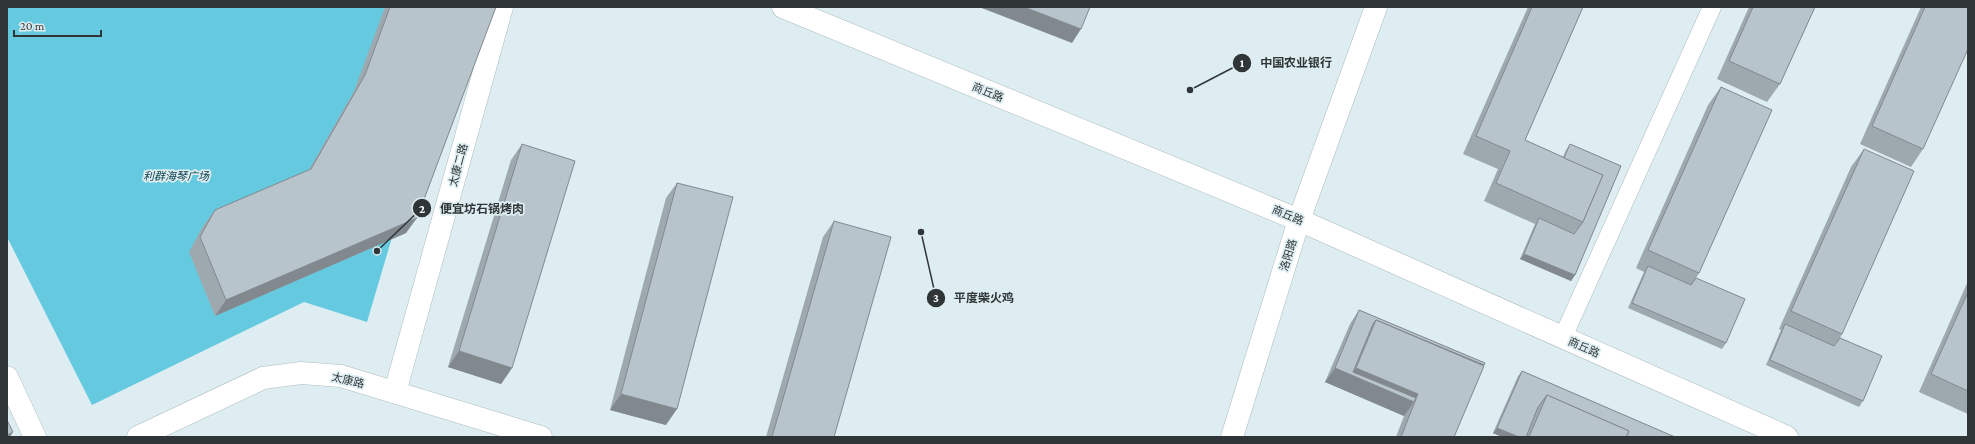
<svg xmlns="http://www.w3.org/2000/svg" width="1975" height="444" font-family="'Crimson Pro','Noto Sans SC',serif">
<style>
.green{fill:#65cae0}
.lines{fill:none;stroke-linecap:round;stroke-linejoin:round}
.service-casing{stroke:#acbbbf;stroke-width:19}
.minor-casing{stroke:#acbbbf;stroke-width:23}
.tertiary-casing{stroke:#acbbbf;stroke-width:23}
.service{stroke:#fff;stroke-width:18}
.minor{stroke:#fff;stroke-width:22}
.tertiary{stroke:#fff;stroke-width:22}
.wall{fill:#9ea9af}
.shaded-wall{fill:#81898f}
.building{fill:#b8c4cc;stroke:#81898f}
.labels{text-anchor:middle;stroke-width:3.5;stroke-linejoin:round;paint-order:stroke}
.street-label{font-size:11px;fill:#303637;stroke:#ddedf1}
.park-label{font-size:11px;font-style:italic;fill:#083d47;stroke:#ddedf1}
.leader{fill:none;stroke:#303637;stroke-width:1.5}
.callout-dot{fill:#303637;stroke:#ddedf1;stroke-width:1.5}
.mark-label{font-size:12px;text-anchor:middle;font-weight:bold;fill:#fff}
.callout-label{font-size:12px;text-anchor:middle;font-weight:bold;fill:#303637;stroke:#ddedf1;stroke-width:3.5;stroke-linejoin:round;paint-order:stroke}
</style>
<rect width="100%" height="100%" fill="#ddedf1"/>
<polygon class="green" points="7,7 460,7 367,322 304,302 92,405 7,237"/>
<g class="lines">
<defs>
<polyline id="service" points="1563,337 1712,7"/>
<g id="minor">
<polyline points="7,377 35,437"/>
<polyline points="395,392 502,7"/>
<polyline points="138,437 263,378 301,373 341,376 541,437"/>
</g>
<g id="tertiary">
<polyline points="783,7 1299,220 1787,437"/>
<polyline points="1232,437 1299,220 1376,7"/>
</g>
</defs>
<use href="#service" class="service-casing"/>
<use href="#minor" class="minor-casing"/>
<use href="#tertiary" class="tertiary-casing"/>
<use href="#service" class="service"/>
<use href="#minor" class="minor"/>
<use href="#tertiary" class="tertiary"/>
</g>
<g class="wall">
<polygon points="385,7 496,7 406,233 215,316 189,252 203,226 215,210 309,170 354,91"/>
<polygon points="1528,7 1583,7 1525,140 1563,157 1566,150 1570,144 1621,166 1575,275 1571,281 1520,259 1535,224 1484,201 1498,169 1463,154"/>
<polygon points="1749,7 1815,7 1780,84 1767,102 1717,79"/>
<polygon points="1921,7 1968,7 1923,149 1911,167 1860,144"/>
<polygon points="1721,87 1699,273 1696,278 1726,343 1722,349 1628,308 1644,272 1636,268 1708,105"/>
<polygon points="522,144 512,368 501,384 448,367 511,160"/>
<polygon points="1864,149 1842,334 1840,338 1863,401 1859,407 1766,365 1781,330 1779,329 1851,167"/>
<polygon points="677,183 666,425 610,410 666,198"/>
<polygon points="834,221 834,437 766,437 823,237"/>
<polygon points="1968,281 1968,414 1919,392"/>
<polygon points="1359,310 1485,363 1454,437 1396,437 1404,416 1325,382 1350,324"/>
<polygon points="1522,371 1675,437 1502,437 1493,433 1518,376"/>
</g>
<g class="shaded-wall">
<polygon points="979,7 1024,7 1081,29 1072,43"/>
<polygon points="417,218 406,233 215,316 226,300"/>
<polygon points="1524,254 1575,275 1571,281 1520,259"/>
<polygon points="459,351 512,368 501,384 448,367"/>
<polygon points="1335,368 1351,375 1356,368 1418,394 1413,402 1414,402 1404,416 1325,382"/>
<polygon points="621,394 677,409 666,425 610,410"/>
<polygon points="1497,428 1519,437 1502,437 1493,433"/>
<polygon points="13,432 10,437 7,437 7,435"/>
</g>
<g class="building">
<polygon points="390,7 496,7 417,218 226,300 200,237 215,210 311,169 365,75"/>
<polygon points="1024,7 1090,7 1081,29"/>
<polygon points="1532,7 1583,7 1525,140 1603,175 1583,222 1496,183 1510,151 1476,136"/>
<polygon points="1753,7 1815,7 1780,84 1729,61"/>
<polygon points="1925,7 1968,7 1968,49 1923,149 1872,126"/>
<polygon points="1721,87 1772,110 1699,273 1648,250"/>
<polygon points="522,144 575,161 512,368 459,351"/>
<polygon points="1570,144 1621,166 1575,275 1524,254 1539,218 1574,234 1583,222 1603,175 1564,158"/>
<polygon points="1864,149 1914,171 1842,334 1791,311"/>
<polygon points="677,183 733,197 677,409 621,394"/>
<polygon points="834,221 891,237 834,437 772,437"/>
<polygon points="1648,266 1691,285 1696,278 1745,299 1726,343 1632,303"/>
<polygon points="1968,292 1968,391 1931,374"/>
<polygon points="1359,310 1485,363 1484,365 1376,320 1373,324 1353,372 1416,398 1414,402 1335,368"/>
<polygon points="1376,320 1484,366 1454,437 1401,437 1418,394 1356,368"/>
<polygon points="1785,324 1834,346 1840,338 1882,356 1863,401 1770,360"/>
<polygon points="1522,371 1675,437 1626,437 1629,431 1547,395 1538,407 1526,437 1519,437 1497,428"/>
<polygon points="1547,395 1629,431 1626,437 1529,437"/>
<polygon points="7,420 13,432 7,435"/>
</g>
<g class="labels">
<g class="street-label">
<text transform="translate(988 92) rotate(22)" y="4">商丘路</text>
<text transform="translate(458 165) rotate(-75)" y="4">太康二路</text>
<text transform="translate(1288 215) rotate(23)" y="4">商丘路</text>
<text transform="translate(1288 255) rotate(-73)" y="4">洛阳路</text>
<text transform="translate(1584 347) rotate(24)" y="4">商丘路</text>
<text transform="translate(348 380) rotate(13)" y="4">太康路</text>
</g>
<g class="park-label">
<text x="176" y="180">利群海琴广场</text>
</g>
</g>
<path class="leader" d="M1190 90L1242 63M377 251L422 208M921 232L936 298"/>
<g class="callout-dot">
<circle cx="1190" cy="90" r="4"/>
<circle cx="377" cy="251" r="4"/>
<circle cx="921" cy="232" r="4"/>
<circle cx="1242" cy="63" r="10"/>
<circle cx="422" cy="208" r="10"/>
<circle cx="936" cy="298" r="10"/>
</g>
<g class="mark-label">
<text x="1242" y="67">1</text>
<text x="422" y="213">2</text>
<text x="936" y="302">3</text>
</g>
<g class="callout-label">
<text x="1296" y="67">中国农业银行</text>
<text x="482" y="213">便宜坊石锅烤肉</text>
<text x="984" y="302">平度柴火鸡</text>
</g>
<rect width="1975" height="444" fill="none" stroke="#303637" stroke-width="16"/>
<path d="M14 30v6h87v-6" fill="none" stroke="#303637" stroke-width="2"/>
<text x="20" y="30" font-size="12" fill="#303637" stroke="#ddedf1" stroke-width="3" paint-order="stroke">20 m</text>
</svg>
